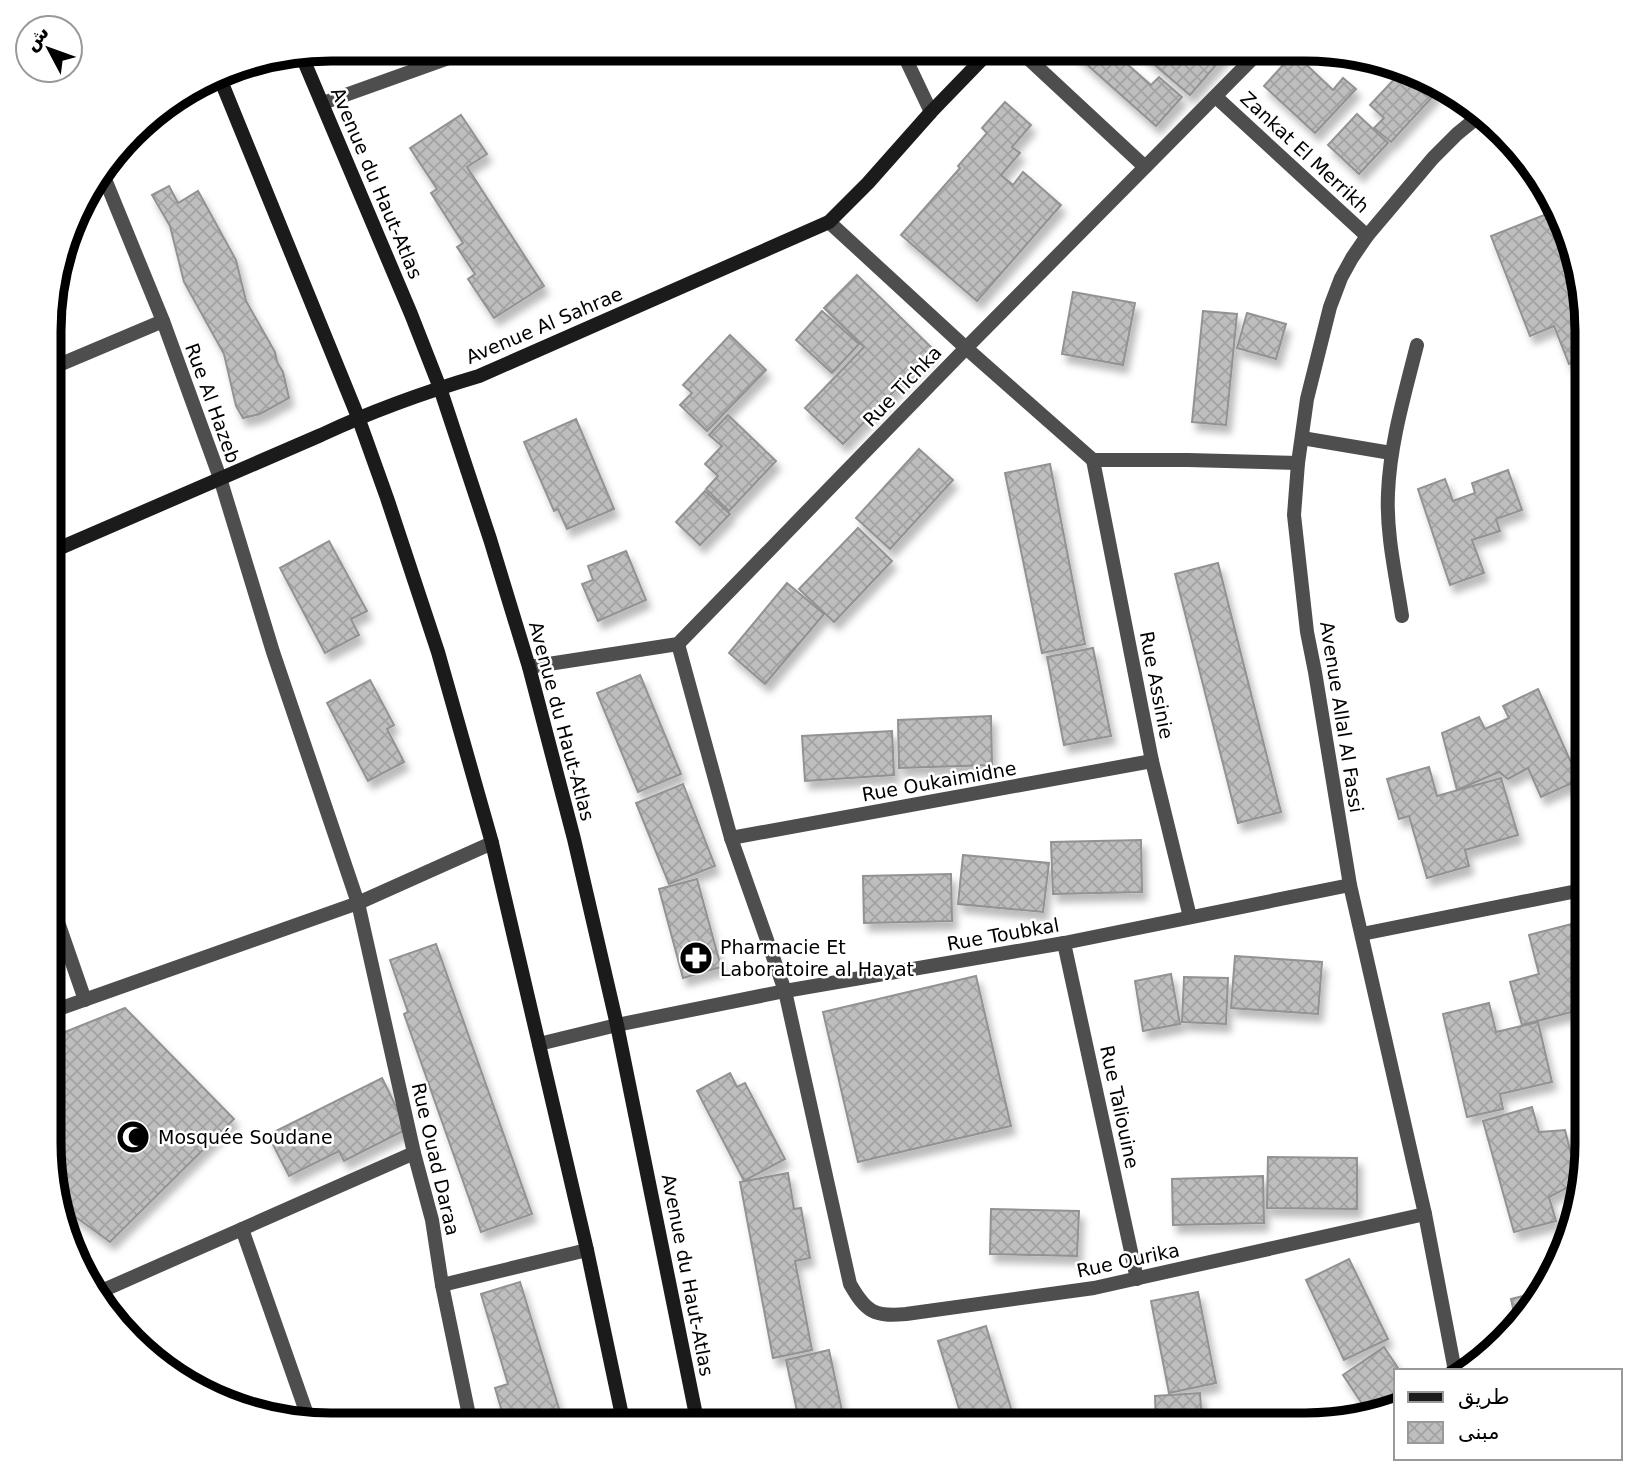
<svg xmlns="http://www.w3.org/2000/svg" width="1636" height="1474" font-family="'DejaVu Sans',Vazirmatn,sans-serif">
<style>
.building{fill:url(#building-cross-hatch);stroke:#929292;stroke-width:2;filter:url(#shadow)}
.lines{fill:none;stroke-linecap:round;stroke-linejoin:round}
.lane{stroke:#4e4e4e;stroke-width:14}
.street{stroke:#4e4e4e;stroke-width:14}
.secondary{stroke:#1b1b1b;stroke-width:14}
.labels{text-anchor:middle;stroke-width:5;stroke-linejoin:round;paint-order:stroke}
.street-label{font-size:19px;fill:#000;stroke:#fff}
.poi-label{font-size:19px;fill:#000;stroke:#fff;text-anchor:start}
.rim{fill:none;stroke:#000;stroke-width:9}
</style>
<defs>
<pattern id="building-cross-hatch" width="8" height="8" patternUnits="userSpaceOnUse" patternTransform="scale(1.75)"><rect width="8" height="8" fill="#bebebe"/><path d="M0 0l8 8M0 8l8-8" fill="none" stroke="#a2a2a2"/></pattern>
<filter id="shadow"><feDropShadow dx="4.5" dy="8" stdDeviation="3.5" flood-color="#0004"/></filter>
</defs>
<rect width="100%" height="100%" fill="#fff"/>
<g class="building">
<polygon points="1077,49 1126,50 1119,57 1151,85 1159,77 1182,97 1156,126 1074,53"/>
<polygon points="1137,50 1229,50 1190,95"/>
<polygon points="1294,53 1333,90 1343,78 1356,89 1315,133 1264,86"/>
<polygon points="1402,71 1416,75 1436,93 1391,142 1374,128 1384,118 1370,105"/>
<polygon points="1005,102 1031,125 1012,147 1020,153 1001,175 1013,185 1023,172 1061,205 977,301 901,235 960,168 958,166 987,133 982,128"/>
<polygon points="1357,114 1388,143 1359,174 1328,145"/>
<polygon points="461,115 487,154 467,167 544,286 494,318 468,279 475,274 457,247 463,243 431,193 437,189 410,148"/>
<polygon points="169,186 178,203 198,191 236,260 246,301 275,352 277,362 283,372 289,398 260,414 243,418 236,406 224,354 184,282 170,226 152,195"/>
<polygon points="1557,210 1565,223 1586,313 1586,358 1569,364 1554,326 1530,336 1491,236"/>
<polygon points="857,275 934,350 843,444 805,408 864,347 824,308"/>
<polygon points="1073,292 1135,303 1123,365 1062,354"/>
<polygon points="822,311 859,344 832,373 796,340"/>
<polygon points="1203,311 1237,314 1226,425 1192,422"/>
<polygon points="1247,313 1286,324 1276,359 1237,348"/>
<polygon points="730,335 766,370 707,431 680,405 692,393 683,385"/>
<polygon points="728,415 776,461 729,511 706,489 718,476 705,464 722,446 709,435"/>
<polygon points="576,419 614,509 567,529 558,509 554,511 524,442"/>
<polygon points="919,449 953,480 890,549 856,518"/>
<polygon points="1050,464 1085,644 1042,653 1005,473"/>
<polygon points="1508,470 1522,510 1496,519 1500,531 1472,540 1484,573 1450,585 1418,489 1445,479 1453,501 1475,493 1472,483"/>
<polygon points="705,491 730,514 700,545 676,522"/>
<polygon points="858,528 892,561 834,622 799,589"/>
<polygon points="329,541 367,611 351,619 359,635 325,653 280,568"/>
<polygon points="626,551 646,600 598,621 582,584 593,580 588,566"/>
<polygon points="1218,563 1281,812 1238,823 1175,574"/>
<polygon points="787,583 824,614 765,684 729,653"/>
<polygon points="1093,648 1111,736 1064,745 1047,657"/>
<polygon points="640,675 681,774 638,792 597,693"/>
<polygon points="370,680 394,725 387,729 404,762 368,781 327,703"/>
<polygon points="1538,689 1579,780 1541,797 1528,768 1508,779 1499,772 1457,790 1442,733 1479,717 1485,729 1509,718 1503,706"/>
<polygon points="991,716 992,765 899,768 898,720"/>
<polygon points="892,731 894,775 805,781 802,736"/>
<polygon points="1429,767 1437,796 1501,778 1518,835 1465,850 1469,866 1427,878 1409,816 1399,819 1387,779"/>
<polygon points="683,784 715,866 669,884 636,803"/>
<polygon points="1141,840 1142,892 1053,894 1051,842"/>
<polygon points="963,855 1049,863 1043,912 958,904"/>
<polygon points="951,874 952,921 864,923 863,876"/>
<polygon points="697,879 721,967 683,978 659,889"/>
<polygon points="1587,920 1587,1008 1522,1025 1510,982 1539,974 1529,935"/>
<polygon points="436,944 532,1214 481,1232 404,1014 408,1012 390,960"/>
<polygon points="1235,956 1322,962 1318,1014 1231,1008"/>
<polygon points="1171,974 1180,1024 1143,1031 1135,981"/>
<polygon points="976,976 1011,1126 858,1162 823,1012"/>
<polygon points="1184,977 1228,978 1226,1024 1182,1022"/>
<polygon points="1489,1003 1496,1032 1538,1022 1552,1082 1500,1094 1503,1109 1467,1117 1443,1014"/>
<polygon points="125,1008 234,1119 110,1242 66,1210 50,1156 50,1038"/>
<polygon points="730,1073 737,1087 745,1083 785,1159 744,1181 697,1091"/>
<polygon points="382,1078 407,1129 344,1161 339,1151 289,1176 268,1135"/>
<polygon points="1532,1107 1539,1132 1565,1130 1578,1182 1549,1197 1556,1221 1514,1232 1483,1121"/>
<polygon points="1268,1157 1357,1158 1357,1209 1267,1208"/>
<polygon points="788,1173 794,1209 801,1208 810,1258 795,1261 812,1350 773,1358 740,1182"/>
<polygon points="1263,1176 1264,1223 1173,1225 1172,1179"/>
<polygon points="991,1209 1079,1211 1077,1256 990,1254"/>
<polygon points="1349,1259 1388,1339 1344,1360 1306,1280"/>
<polygon points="520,1282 564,1425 506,1425 495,1388 508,1384 481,1294"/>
<polygon points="1198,1292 1216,1383 1169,1393 1151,1301"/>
<polygon points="1539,1292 1516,1322 1511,1299"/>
<polygon points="986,1326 1013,1415 984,1425 964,1425 938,1341"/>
<polygon points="1384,1347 1400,1371 1396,1371 1396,1407 1369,1414 1343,1375"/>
<polygon points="829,1350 845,1425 800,1425 786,1360"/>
<polygon points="1200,1393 1202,1424 1156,1425 1155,1396"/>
</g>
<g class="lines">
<g class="lane">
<polyline points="1302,438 1391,453"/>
<path d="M1402,616C1396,576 1386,534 1388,493C1390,443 1405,393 1417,345"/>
<polyline points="1362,934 1587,889"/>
</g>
<g class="street">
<polyline points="901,49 931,112"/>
<polyline points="1018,49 1145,167"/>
<polyline points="1216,97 1367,236"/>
<polyline points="323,103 474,49"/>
<polyline points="102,172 163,321 220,478 273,652 358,903 414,1153 432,1220 442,1285 471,1425"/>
<polyline points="829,222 966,348 1093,460 1188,460 1298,463"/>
<polyline points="54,367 163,321"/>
<polyline points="1093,460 1152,761 1190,917"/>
<path d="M678,644L731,838L785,991L850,1284C866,1312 874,1317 906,1314L1094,1288L1425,1214"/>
<polyline points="529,667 678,644 966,348 1261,50"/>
<polyline points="731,838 1152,761"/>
<polyline points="51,902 85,1000"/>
<polyline points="1064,943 1137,1279"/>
<polyline points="50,1012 358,903 492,843"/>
<polyline points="539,1044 617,1025 785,991 1064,943 1350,885"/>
<polyline points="242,1229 309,1420"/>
<polyline points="442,1285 587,1250"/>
<polyline points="97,1293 414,1153"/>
<polyline points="1455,1371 1425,1214 1350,885 1315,672 1307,632 1294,515 1298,463 1307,399 1330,307 1341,278 1352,258 1367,236 1433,158 1457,134 1479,116"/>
</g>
<g class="secondary">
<polyline points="301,54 411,314 440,388 490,539 529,667 574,839 617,1025 698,1425"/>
<polyline points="219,76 358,417 387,498 438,652 492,843 587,1250 624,1425"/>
<path d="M53,551L321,435C372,411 425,392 479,376L829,222L868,183L931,112L992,49"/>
</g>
</g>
<defs>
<symbol id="pharmacy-disc" viewBox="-11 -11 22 22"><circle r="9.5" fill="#000" stroke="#fff"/><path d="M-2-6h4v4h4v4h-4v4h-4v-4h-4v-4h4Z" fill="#fff"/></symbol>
<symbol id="mosque-disc" viewBox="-11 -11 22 22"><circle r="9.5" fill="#000" stroke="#fff"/><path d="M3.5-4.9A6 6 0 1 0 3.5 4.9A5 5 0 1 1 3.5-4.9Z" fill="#fff"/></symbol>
</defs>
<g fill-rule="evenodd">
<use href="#pharmacy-disc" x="677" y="939" width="38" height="38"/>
<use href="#mosque-disc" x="114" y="1118" width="38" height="38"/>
</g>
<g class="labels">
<g class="street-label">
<text transform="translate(1305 152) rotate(43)" y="7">Zankat El Merrikh</text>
<text transform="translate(377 183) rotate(67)" y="7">Avenue du Haut-Atlas</text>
<text transform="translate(544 325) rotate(-23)" y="7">Avenue Al Sahrae</text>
<text transform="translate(902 386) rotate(-46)" y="7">Rue Tichka</text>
<text transform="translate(213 403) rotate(70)" y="7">Rue Al Hazeb</text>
<text transform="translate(1157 685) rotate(79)" y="7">Rue Assinie</text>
<text transform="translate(1342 717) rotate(81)" y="7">Avenue Allal Al Fassi</text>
<text transform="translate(562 721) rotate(75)" y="7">Avenue du Haut-Atlas</text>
<text transform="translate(939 781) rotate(-10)" y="7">Rue Oukaimidne</text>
<text transform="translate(1003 934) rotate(-10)" y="7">Rue Toubkal</text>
<text transform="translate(1120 1107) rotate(78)" y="7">Rue Taliouine</text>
<text transform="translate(436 1159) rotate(77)" y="7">Rue Ouad Daraa</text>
<text transform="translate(1128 1260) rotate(-12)" y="7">Rue Ourika</text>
<text transform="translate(688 1275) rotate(79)" y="7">Avenue du Haut-Atlas</text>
</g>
<g class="poi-label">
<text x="720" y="954">Pharmacie Et<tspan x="720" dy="22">Laboratoire al Hayat</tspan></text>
<text x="158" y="1144">Mosquée Soudane</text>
</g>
</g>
<path d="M0 0H1636V1474H0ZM331 61H1305A270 270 0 0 1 1575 331V1143A270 270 0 0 1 1305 1413H331A270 270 0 0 1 61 1143V331A270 270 0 0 1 331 61Z" fill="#fff" fill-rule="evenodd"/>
<path class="rim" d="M331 61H1305A270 270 0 0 1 1575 331V1143A270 270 0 0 1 1305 1413H331A270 270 0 0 1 61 1143V331A270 270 0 0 1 331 61Z"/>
<rect x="1394" y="1369" width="228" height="91" fill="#ffffff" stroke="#999999" stroke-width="2"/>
<rect x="1408" y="1392" width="35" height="10" fill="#1b1b1b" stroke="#999999" stroke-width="2"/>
<text x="1458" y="1404" font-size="21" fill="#000000">طريق</text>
<rect x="1408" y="1422" width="35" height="21" fill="url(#building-cross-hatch)" stroke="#999999" stroke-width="2"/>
<text x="1458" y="1439" font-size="21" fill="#000000">مبنى</text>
<g transform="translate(49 49) rotate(311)"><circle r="33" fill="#ffffff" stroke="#999999" stroke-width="2"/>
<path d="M0-5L12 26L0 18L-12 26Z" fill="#000000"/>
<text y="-10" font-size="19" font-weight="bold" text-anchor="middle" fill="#000000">ش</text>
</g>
</svg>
